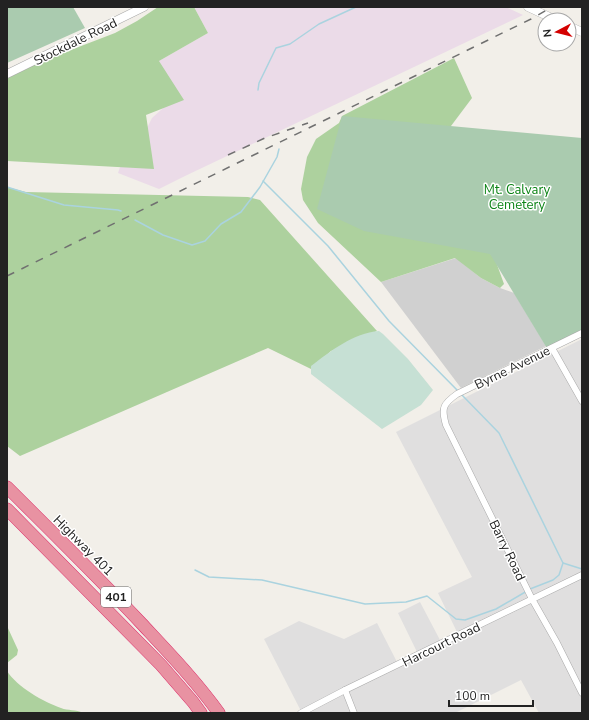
<svg xmlns="http://www.w3.org/2000/svg" width="589" height="720" font-family="'Nunito Sans',sans-serif">
<style>
.residential{fill:#e0dfdf}
.industrial{fill:#ebdbe8}
.religious{fill:#d0d0d0}
.forest{fill:#add19e}
.wetland{fill:#c6e0d4}
.cemetery{fill:#aacbaf}
.lines{fill:none;stroke-linecap:round;stroke-linejoin:round}
.stream{stroke:#aad3df;stroke-width:1.5}
.minor-casing{stroke:#a9a9a9;stroke-width:7}
.tertiary-casing{stroke:#a9a9a9;stroke-width:9}
.motorway-casing{stroke:#dc2a67;stroke-width:13}
.minor{stroke:#fff;stroke-width:6}
.tertiary{stroke:#fff;stroke-width:8}
.motorway{stroke:#e892a2;stroke-width:12}
.rail{stroke:#707070;stroke-width:1.5;stroke-dasharray:8 8;stroke-linecap:butt}
.labels{text-anchor:middle;stroke-width:3;stroke-linejoin:round;paint-order:stroke}
.shield{fill:#fff;stroke:#646464;stroke-width:1}
.shield-label{font-size:12px;font-weight:bold;fill:#222}
.street-label{font-size:13px;fill:#222;stroke:#fff}
.park-label{font-size:13px;fill:#0c8416;stroke:#fff}
</style>
<rect width="100%" height="100%" fill="#f2efe9"/>
<polygon class="residential" points="582,339 582,713 539,713 521,680 455,713 302,713 264,639 299,621 344,639 377,623 397,662 417,652 398,613 420,602 440,640 457,632 438,593 472,577 396,432"/>
<polygon class="industrial" points="194,7 506,7 523,15 185,176 159,189 118,173 131,135 148,126 152,118 171,101 159,61 208,33"/>
<polygon class="religious" points="456,258 481,278 500,288 514,293 546,346 461,388 381,282"/>
<g class="forest">
<polygon points="158,7 194,7 208,33 159,61 184,100 146,115 154,169 7,161 7,72 11,73 115,33 137,21"/>
<polygon points="454,58 472,98 451,126 435,191 495,259 504,284 500,288 481,278 455,258 381,282 318,223 303,200 301,189 307,157 316,139 339,123 342,116"/>
<polygon points="7,187 26,192 248,197 260,200 377,331 331,351 311,369 268,348 20,456 7,446"/>
<polygon points="7,626 18,650 17,655 7,663"/>
<path d="M7,671C17,687 44,702 61,708C68,711 76,709 83,713H7Z"/>
</g>
<path class="wetland" d="M379,331L383,334L408,359L433,390L421,405L382,429L311,374V366C331,351 353,333 379,331Z"/>
<g class="cemetery">
<polygon points="7,7 73,7 85,28 7,63"/>
<polygon points="342,116 582,138 582,333 548,350 490,254 364,231 317,209"/>
</g>
<g class="lines">
<g class="stream">
<polyline points="258,90 259,83 276,48 290,44 319,24 356,7"/>
<polyline points="263,181 328,246 389,321 458,391"/>
<polyline points="7,187 64,205 118,210 121,211"/>
<polyline points="135,220 163,235 192,245 205,241 221,224 241,212 260,187 277,157 279,149"/>
<polyline points="461,394 499,433 563,563 559,575 553,580 530,589"/>
<polyline points="563,563 582,569"/>
<polyline points="195,570 209,577 262,580 365,604 406,602 427,596 456,619 465,620 496,609 527,591"/>
</g>
<defs>
<g id="minor">
<path d="M582,333L457,394C443,404 441,408 446,425L532,599L557,643L582,693"/>
<polyline points="552,348 582,401"/>
<polyline points="345,690 354,713"/>
<polyline points="301,713 345,690 582,575"/>
</g>
<g id="tertiary">
<polyline points="528,7 556,20"/>
<polyline points="569,26 582,32"/>
<polyline points="7,74 144,7"/>
</g>
<g id="motorway">
<path d="M7,487C52,532 98,577 141,623C168,652 196,681 219,713"/>
<polyline points="7,509 161,665 193,702 201,713"/>
</g>
</defs>
<use href="#minor" class="minor-casing"/>
<use href="#tertiary" class="tertiary-casing"/>
<use href="#motorway" class="motorway-casing"/>
<use href="#minor" class="minor"/>
<use href="#tertiary" class="tertiary"/>
<use href="#motorway" class="motorway"/>
<g class="rail">
<polyline points="228,155 265,138 308,123"/>
<polyline points="7,276 531,19 552,7"/>
</g>
</g>
<g class="labels">
<rect class="shield" x="101" y="587" width="30" height="20" rx="3"/>
<g class="shield-label">
<text x="116" y="601">401</text>
</g>
<g class="street-label">
<text transform="translate(75 41) rotate(-26)" y="5">Stockdale Road</text>
<text transform="translate(512 367) rotate(-26)" y="5">Byrne Avenue</text>
<text transform="translate(84 545) rotate(45)" y="5">Highway 401</text>
<text transform="translate(508 550) rotate(64)" y="5">Barry Road</text>
<text transform="translate(441 644) rotate(-26)" y="5">Harcourt Road</text>
</g>
<g class="park-label">
<text x="517" y="194">Mt. Calvary<tspan x="517" dy="15">Cemetery</tspan></text>
</g>
</g>
<rect width="589" height="720" fill="none" stroke="#222222" stroke-width="16"/>
<g transform="translate(557 32) rotate(263)"><circle r="19" fill="#ffffff" stroke="#a7a7a7"/>
<path d="M0-3L7 15L0 10L-7 15Z" fill="#d40000"/>
<text y="-6" font-size="11" font-weight="bold" text-anchor="middle" fill="#222222">N</text>
</g>
<path d="M449 700v6h84v-6" fill="none" stroke="#222222" stroke-width="2"/>
<text x="455" y="700" font-size="12" fill="#222222" stroke="#ffffff" stroke-width="3" paint-order="stroke">100 m</text>
</svg>
